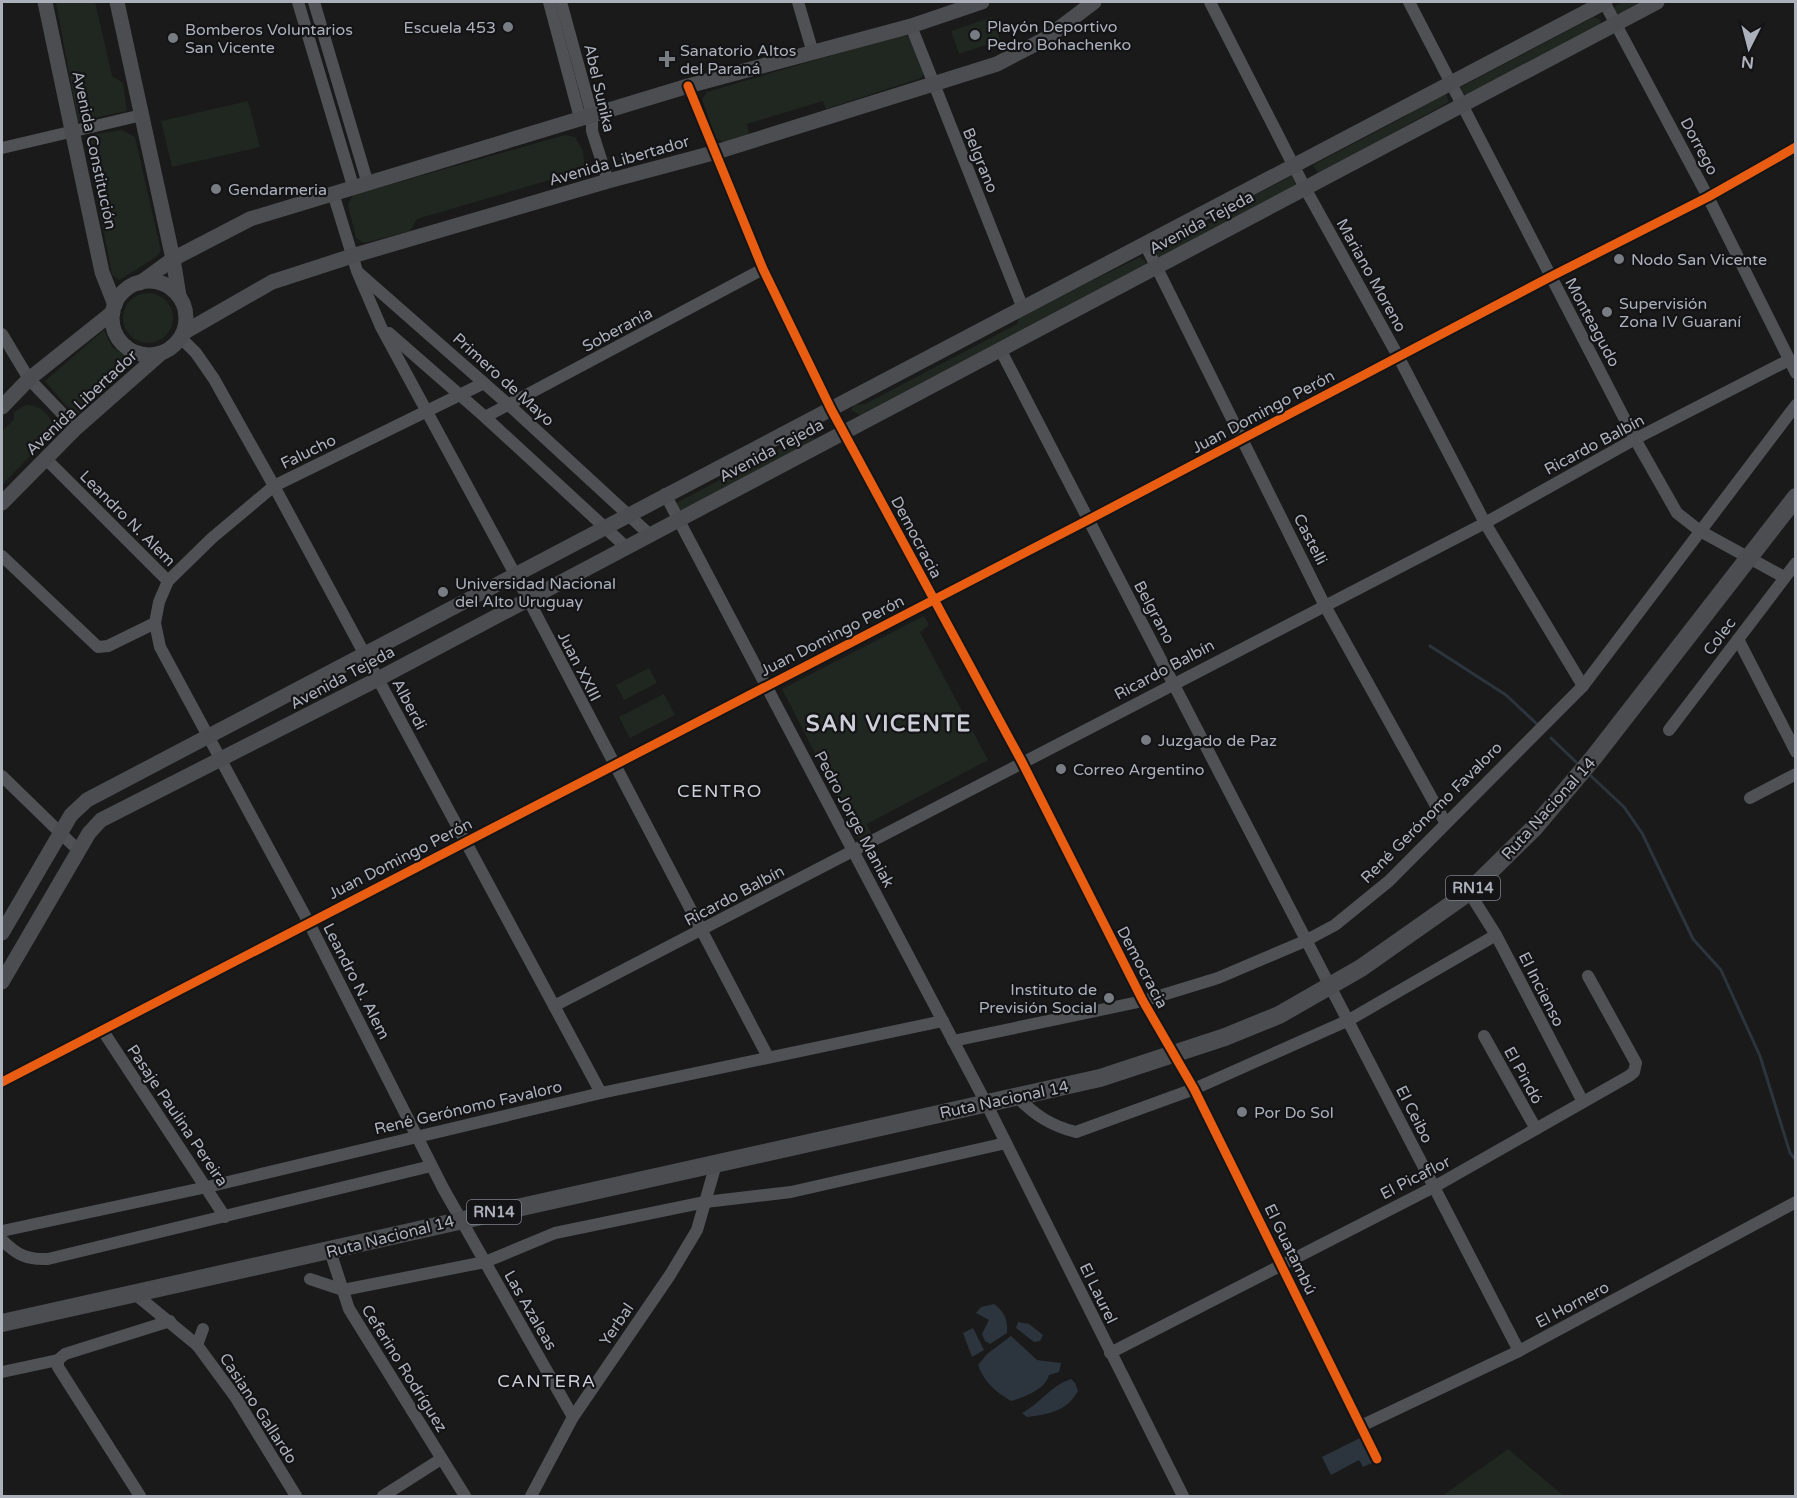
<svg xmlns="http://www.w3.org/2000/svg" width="1797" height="1498" font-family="'Varela Round',sans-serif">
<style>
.green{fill:#1f2720}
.water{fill:#2c353d}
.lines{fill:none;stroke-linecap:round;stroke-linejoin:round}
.stream{stroke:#2c353d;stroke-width:3}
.minor{stroke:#4f5154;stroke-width:12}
.major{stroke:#4c4d50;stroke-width:15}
.highway{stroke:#4c4d50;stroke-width:18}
.cycleway-casing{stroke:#141416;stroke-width:13}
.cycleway{stroke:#e95d12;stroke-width:9}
.poi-dot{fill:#787c83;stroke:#141416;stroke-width:2}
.labels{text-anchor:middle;stroke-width:4.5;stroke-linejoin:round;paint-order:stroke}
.shield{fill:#141416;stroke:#7e818a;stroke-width:1.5}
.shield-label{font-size:15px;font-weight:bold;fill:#abb0bb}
.poi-label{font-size:16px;fill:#abb0bb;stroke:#141416;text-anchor:start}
.street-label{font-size:16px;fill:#abb0bb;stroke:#141416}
.neighbourhood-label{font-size:18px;letter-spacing:1.5px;fill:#cccfd7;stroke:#141416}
.district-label{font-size:22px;font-weight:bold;letter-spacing:1.5px;fill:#cccfd7;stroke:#141416}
</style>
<rect width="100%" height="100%" fill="#1a1a1a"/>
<g class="green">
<polygon points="56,2 95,2 112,76 123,83 127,111 78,121"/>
<polygon points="1622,2 1641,2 1616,15 1612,9"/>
<polygon points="992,17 1000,40 959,54 951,31"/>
<polygon points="1594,17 1601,20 1600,25 1466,95 1462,93 1461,87"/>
<polygon points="904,34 909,37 924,73 921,78 826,109 823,101 747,124 749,134 725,142 716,139 702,99 707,92"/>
<polygon points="1445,92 1449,102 1318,174 1313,165 1408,115 1416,107"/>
<polygon points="248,101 260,147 172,167 161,121"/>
<polygon points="122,130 135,137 161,251 156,257 119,280 112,275 86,142 89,135"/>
<polygon points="565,135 575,137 583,151 586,176 560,183 553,179 417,219 410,231 364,243 356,238 348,205 353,195"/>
<polygon points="1292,176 1296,186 1160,260 1155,251 1247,204 1253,196"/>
<polygon points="1140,257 1146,262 1144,267 860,415 851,410 854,405 865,404 1017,324 1020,316"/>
<circle cx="148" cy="318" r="25"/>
<polygon points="104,330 112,347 135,362 75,416 45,381"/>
<path d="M26,405C42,405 50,415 55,430L2,485V432L14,419V412Z"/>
<polygon points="811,432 815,440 681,510 677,509 676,503"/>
<polygon points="924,616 929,625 920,632 988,760 867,824 872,835 860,841 782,689"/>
<polygon points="649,668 657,683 624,700 616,685"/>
<polygon points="664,694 675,715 630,738 619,717"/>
<polygon points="1508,1449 1564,1496 1442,1496"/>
</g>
<g class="water">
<path d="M994,1304C1005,1312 1008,1321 1007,1333L990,1344L985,1341L982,1334L989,1320L976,1313L981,1307Z"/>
<polygon points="1018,1322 1029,1324 1043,1335 1040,1341 1034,1342 1016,1328"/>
<polygon points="973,1328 984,1350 972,1357 963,1333"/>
<path d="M1011,1336L1037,1360L1061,1363L1059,1372L1049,1375C1045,1390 1024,1397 1011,1401C996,1392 984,1382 978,1365L987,1354Z"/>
<path d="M1071,1379L1075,1383L1078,1391C1066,1412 1049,1414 1027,1417L1022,1413C1041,1403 1050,1386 1071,1379Z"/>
<polygon points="1360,1438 1372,1463 1363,1467 1359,1460 1331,1475 1322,1457"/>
</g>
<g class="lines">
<g class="stream">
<polyline points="1430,646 1506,695 1538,725"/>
<polyline points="1551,738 1576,762"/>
<polyline points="1591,776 1624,807 1642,833 1693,939 1721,970 1760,1056 1790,1153 1796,1160"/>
</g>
<g class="minor">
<polyline points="298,2 353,186"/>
<polyline points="314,2 367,181"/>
<polyline points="549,2 580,118"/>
<polyline points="561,2 592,115 592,131 608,181"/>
<polyline points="798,2 813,53"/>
<polyline points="1210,2 1305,188 1398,356 1485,523 1583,686"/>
<polyline points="1409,2 1635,439 1677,513 1700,531 1784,577"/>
<polyline points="1604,2 1708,197 1796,373"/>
<polyline points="911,26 1022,306"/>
<polyline points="688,86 763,269 831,409 1022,762 1143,1001 1194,1089 1377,1459"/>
<polyline points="2,148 142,115"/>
<polyline points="333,193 357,271 381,327 516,576 768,1057"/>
<polyline points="1145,244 1324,604 1445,822"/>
<polyline points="360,274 510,406 649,534"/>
<polyline points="389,333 485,417 626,547"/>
<polyline points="2,334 29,379 76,428"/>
<polyline points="181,338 196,353 214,379 274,486 601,1093"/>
<polyline points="1000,349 1519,1351"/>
<polyline points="484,383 274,486 212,538 168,581 159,602 155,623 160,647 309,923 443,1188 573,1417"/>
<polyline points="485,417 763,269"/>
<polyline points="45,458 168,581"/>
<polyline points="665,494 986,1103 1183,1496"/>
<polyline points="2,556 98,647 108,646 155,623"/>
<polyline points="1738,639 1796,752"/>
<polyline points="1669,730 1796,563"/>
<polyline points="2,776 79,851"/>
<polyline points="1750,798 1796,774"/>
<polyline points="1469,892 1496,935 1583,1102"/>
<polyline points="554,1006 1485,523 1635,439 1789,360"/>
<polyline points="103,1031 225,1217"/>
<polyline points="1484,1036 1536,1129"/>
<polyline points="953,1041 1143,1001 1218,978 1305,941 1335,925 1389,881 1583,686 1796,405"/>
<polyline points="2,1082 1088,520 1550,277 1708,197 1796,147"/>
<path d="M1017,1097C1035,1115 1051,1126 1076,1132L1194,1089L1349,1020L1496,935"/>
<polyline points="2,1231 207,1187 601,1093 943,1021"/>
<path d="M2,1240C17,1255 27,1260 48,1259L431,1166"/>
<polyline points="330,1251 349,1309 465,1496"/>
<polyline points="310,1279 343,1290 485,1262 555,1233 705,1202 791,1192 1006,1143"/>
<polyline points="135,1294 197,1345 236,1398 296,1496"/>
<polyline points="197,1345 203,1329"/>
<polyline points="1110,1353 1434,1187 1629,1076 1634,1072 1636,1063 1588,976"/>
<polyline points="58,1360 58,1367 140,1496"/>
<polyline points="2,1372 58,1360 65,1354 170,1321"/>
<polyline points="1361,1426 1519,1351 1796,1202"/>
<polyline points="383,1496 441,1459"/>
<polyline points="531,1496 573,1417 670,1275 697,1230 716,1164"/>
</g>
<g class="major">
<polyline points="45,2 102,272 115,305"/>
<polyline points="117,2 173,259 179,296"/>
<circle cx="149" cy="318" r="37"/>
<polyline points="140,283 173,259 250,219 688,86 911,26 982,2"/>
<polyline points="183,333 272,282 352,256 608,181 713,153 997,64 1045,39 1094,2"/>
<polyline points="2,407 29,379 113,312"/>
<polyline points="2,503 76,428 160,354"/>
<polyline points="2,933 71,815 87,800 1605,2"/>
<polyline points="2,982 89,833 101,820 378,679 1657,2"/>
</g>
<polyline class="highway" points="2,1323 1100,1078 1225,1037 1279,1015 1361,968 1469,892 1535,827 1594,757 1796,497"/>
<defs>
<g id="cycleway">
<polyline points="688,86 763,269 831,409 1022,762 1143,1001 1194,1089 1377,1459"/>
<polyline points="2,1082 1088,520 1550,277 1708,197 1796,147"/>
</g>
</defs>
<use href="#cycleway" class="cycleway-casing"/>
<use href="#cycleway" class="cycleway"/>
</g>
<g class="poi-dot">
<circle cx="508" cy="27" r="6"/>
<circle cx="975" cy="35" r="6"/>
<circle cx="173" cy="38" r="6"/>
<path d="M664 50h6v6h6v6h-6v6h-6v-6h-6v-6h6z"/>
<circle cx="216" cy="189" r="6"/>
<circle cx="1619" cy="259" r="6"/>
<circle cx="1607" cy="312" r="6"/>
<circle cx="443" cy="592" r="6"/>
<circle cx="1146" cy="740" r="6"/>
<circle cx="1061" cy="769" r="6"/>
<circle cx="1109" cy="998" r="6"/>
<circle cx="1242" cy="1112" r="6"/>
</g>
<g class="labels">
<g class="shield">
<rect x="1446" y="876" width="54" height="24" rx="4.5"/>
<rect x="467" y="1200" width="54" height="24" rx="4.5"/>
</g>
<g class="shield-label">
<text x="1473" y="893">RN14</text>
<text x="494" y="1217">RN14</text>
</g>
<g class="poi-label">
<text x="987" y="32">Playón Deportivo<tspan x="987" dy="18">Pedro Bohachenko</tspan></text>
<text x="496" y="33" text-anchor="end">Escuela 453</text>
<text x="185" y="35">Bomberos Voluntarios<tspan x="185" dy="18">San Vicente</tspan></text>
<text x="680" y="56">Sanatorio Altos<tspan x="680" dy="18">del Paraná</tspan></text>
<text x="228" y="195">Gendarmeria</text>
<text x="1631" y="265">Nodo San Vicente</text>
<text x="1619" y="309">Supervisión<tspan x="1619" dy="18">Zona IV Guaraní</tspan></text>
<text x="455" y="589">Universidad Nacional<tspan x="455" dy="18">del Alto Uruguay</tspan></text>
<text x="1158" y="746">Juzgado de Paz</text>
<text x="1073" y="775">Correo Argentino</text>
<text x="1097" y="995" text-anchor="end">Instituto de<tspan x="1097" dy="18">Previsión Social</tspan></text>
<text x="1254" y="1118">Por Do Sol</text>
</g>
<g class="street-label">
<text transform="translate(600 88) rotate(77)" y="6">Abel Sunika</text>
<text transform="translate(1700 146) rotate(62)" y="6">Dorrego</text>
<text transform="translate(95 150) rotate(78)" y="6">Avenida Constitución</text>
<text transform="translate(619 160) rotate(-16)" y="6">Avenida Libertador</text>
<text transform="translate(981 160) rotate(68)" y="6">Belgrano</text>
<text transform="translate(1201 222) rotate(-28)" y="6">Avenida Tejeda</text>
<text transform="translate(1372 275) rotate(61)" y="6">Mariano Moreno</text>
<text transform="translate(1593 322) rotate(62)" y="6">Monteagudo</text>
<text transform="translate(617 329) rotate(-28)" y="6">Soberanía</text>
<text transform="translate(504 379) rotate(42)" y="6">Primero de Mayo</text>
<text transform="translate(81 402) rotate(-43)" y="6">Avenida Libertador</text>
<text transform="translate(1263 411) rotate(-28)" y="6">Juan Domingo Perón</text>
<text transform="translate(1594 444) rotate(-28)" y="6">Ricardo Balbín</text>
<text transform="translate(771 450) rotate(-28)" y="6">Avenida Tejeda</text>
<text transform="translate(308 451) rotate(-26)" y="6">Falucho</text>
<text transform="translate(128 518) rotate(45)" y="6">Leandro N. Alem</text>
<text transform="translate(917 537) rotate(62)" y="6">Democracia</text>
<text transform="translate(1311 539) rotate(63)" y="6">Castelli</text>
<text transform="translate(1155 612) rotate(62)" y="6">Belgrano</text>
<text transform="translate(832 635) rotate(-27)" y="6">Juan Domingo Perón</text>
<text transform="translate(1719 636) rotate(-53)" y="6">Colec</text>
<text transform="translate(580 666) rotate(63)" y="6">Juan XXIII</text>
<text transform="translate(1164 669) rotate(-28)" y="6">Ricardo Balbín</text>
<text transform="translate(342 677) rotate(-28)" y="6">Avenida Tejeda</text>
<text transform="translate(410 704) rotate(62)" y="6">Alberdi</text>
<text transform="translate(1548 808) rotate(-48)" y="6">Ruta Nacional 14</text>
<text transform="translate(1431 812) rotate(-45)" y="6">René Gerónomo Favaloro</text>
<text transform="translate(855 819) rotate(62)" y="6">Pedro Jorge Maniak</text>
<text transform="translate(400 858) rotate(-27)" y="6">Juan Domingo Perón</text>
<text transform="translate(734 895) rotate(-28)" y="6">Ricardo Balbín</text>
<text transform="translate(1143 967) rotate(62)" y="6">Democracia</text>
<text transform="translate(357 981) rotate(63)" y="6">Leandro N. Alem</text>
<text transform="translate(1542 989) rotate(63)" y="6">El Incienso</text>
<text transform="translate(1524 1075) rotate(61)" y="6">El Pindó</text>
<text transform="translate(1004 1099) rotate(-12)" y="6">Ruta Nacional 14</text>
<text transform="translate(468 1107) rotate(-13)" y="6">René Gerónomo Favaloro</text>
<text transform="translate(1415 1114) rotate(63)" y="6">El Ceibo</text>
<text transform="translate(178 1115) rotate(56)" y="6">Pasaje Paulina Pereira</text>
<text transform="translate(1415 1177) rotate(-27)" y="6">El Picaflor</text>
<text transform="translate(390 1236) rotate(-14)" y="6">Ruta Nacional 14</text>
<text transform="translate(1291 1249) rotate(64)" y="6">El Guatambú</text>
<text transform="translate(1099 1293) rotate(64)" y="6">El Laurel</text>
<text transform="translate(1572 1304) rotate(-28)" y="6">El Hornero</text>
<text transform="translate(531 1310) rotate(60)" y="6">Las Azaleas</text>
<text transform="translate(616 1324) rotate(-56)" y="6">Yerbal</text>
<text transform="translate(405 1368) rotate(58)" y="6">Ceferino Rodríguez</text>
<text transform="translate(259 1408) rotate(57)" y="6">Casiano Gallardo</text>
</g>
<g class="neighbourhood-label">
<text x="720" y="797">CENTRO</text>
<text x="547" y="1387">CANTERA</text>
</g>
<g class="district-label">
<text x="889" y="731">SAN VICENTE</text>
</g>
</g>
<rect width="1797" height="1498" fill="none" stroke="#abb0bb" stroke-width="6"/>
<g transform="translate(1749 48) rotate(186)" stroke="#141416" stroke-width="4.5" paint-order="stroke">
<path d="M0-4.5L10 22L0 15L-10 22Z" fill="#abb0bb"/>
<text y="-9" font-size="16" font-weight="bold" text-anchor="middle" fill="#abb0bb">N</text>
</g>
</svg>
